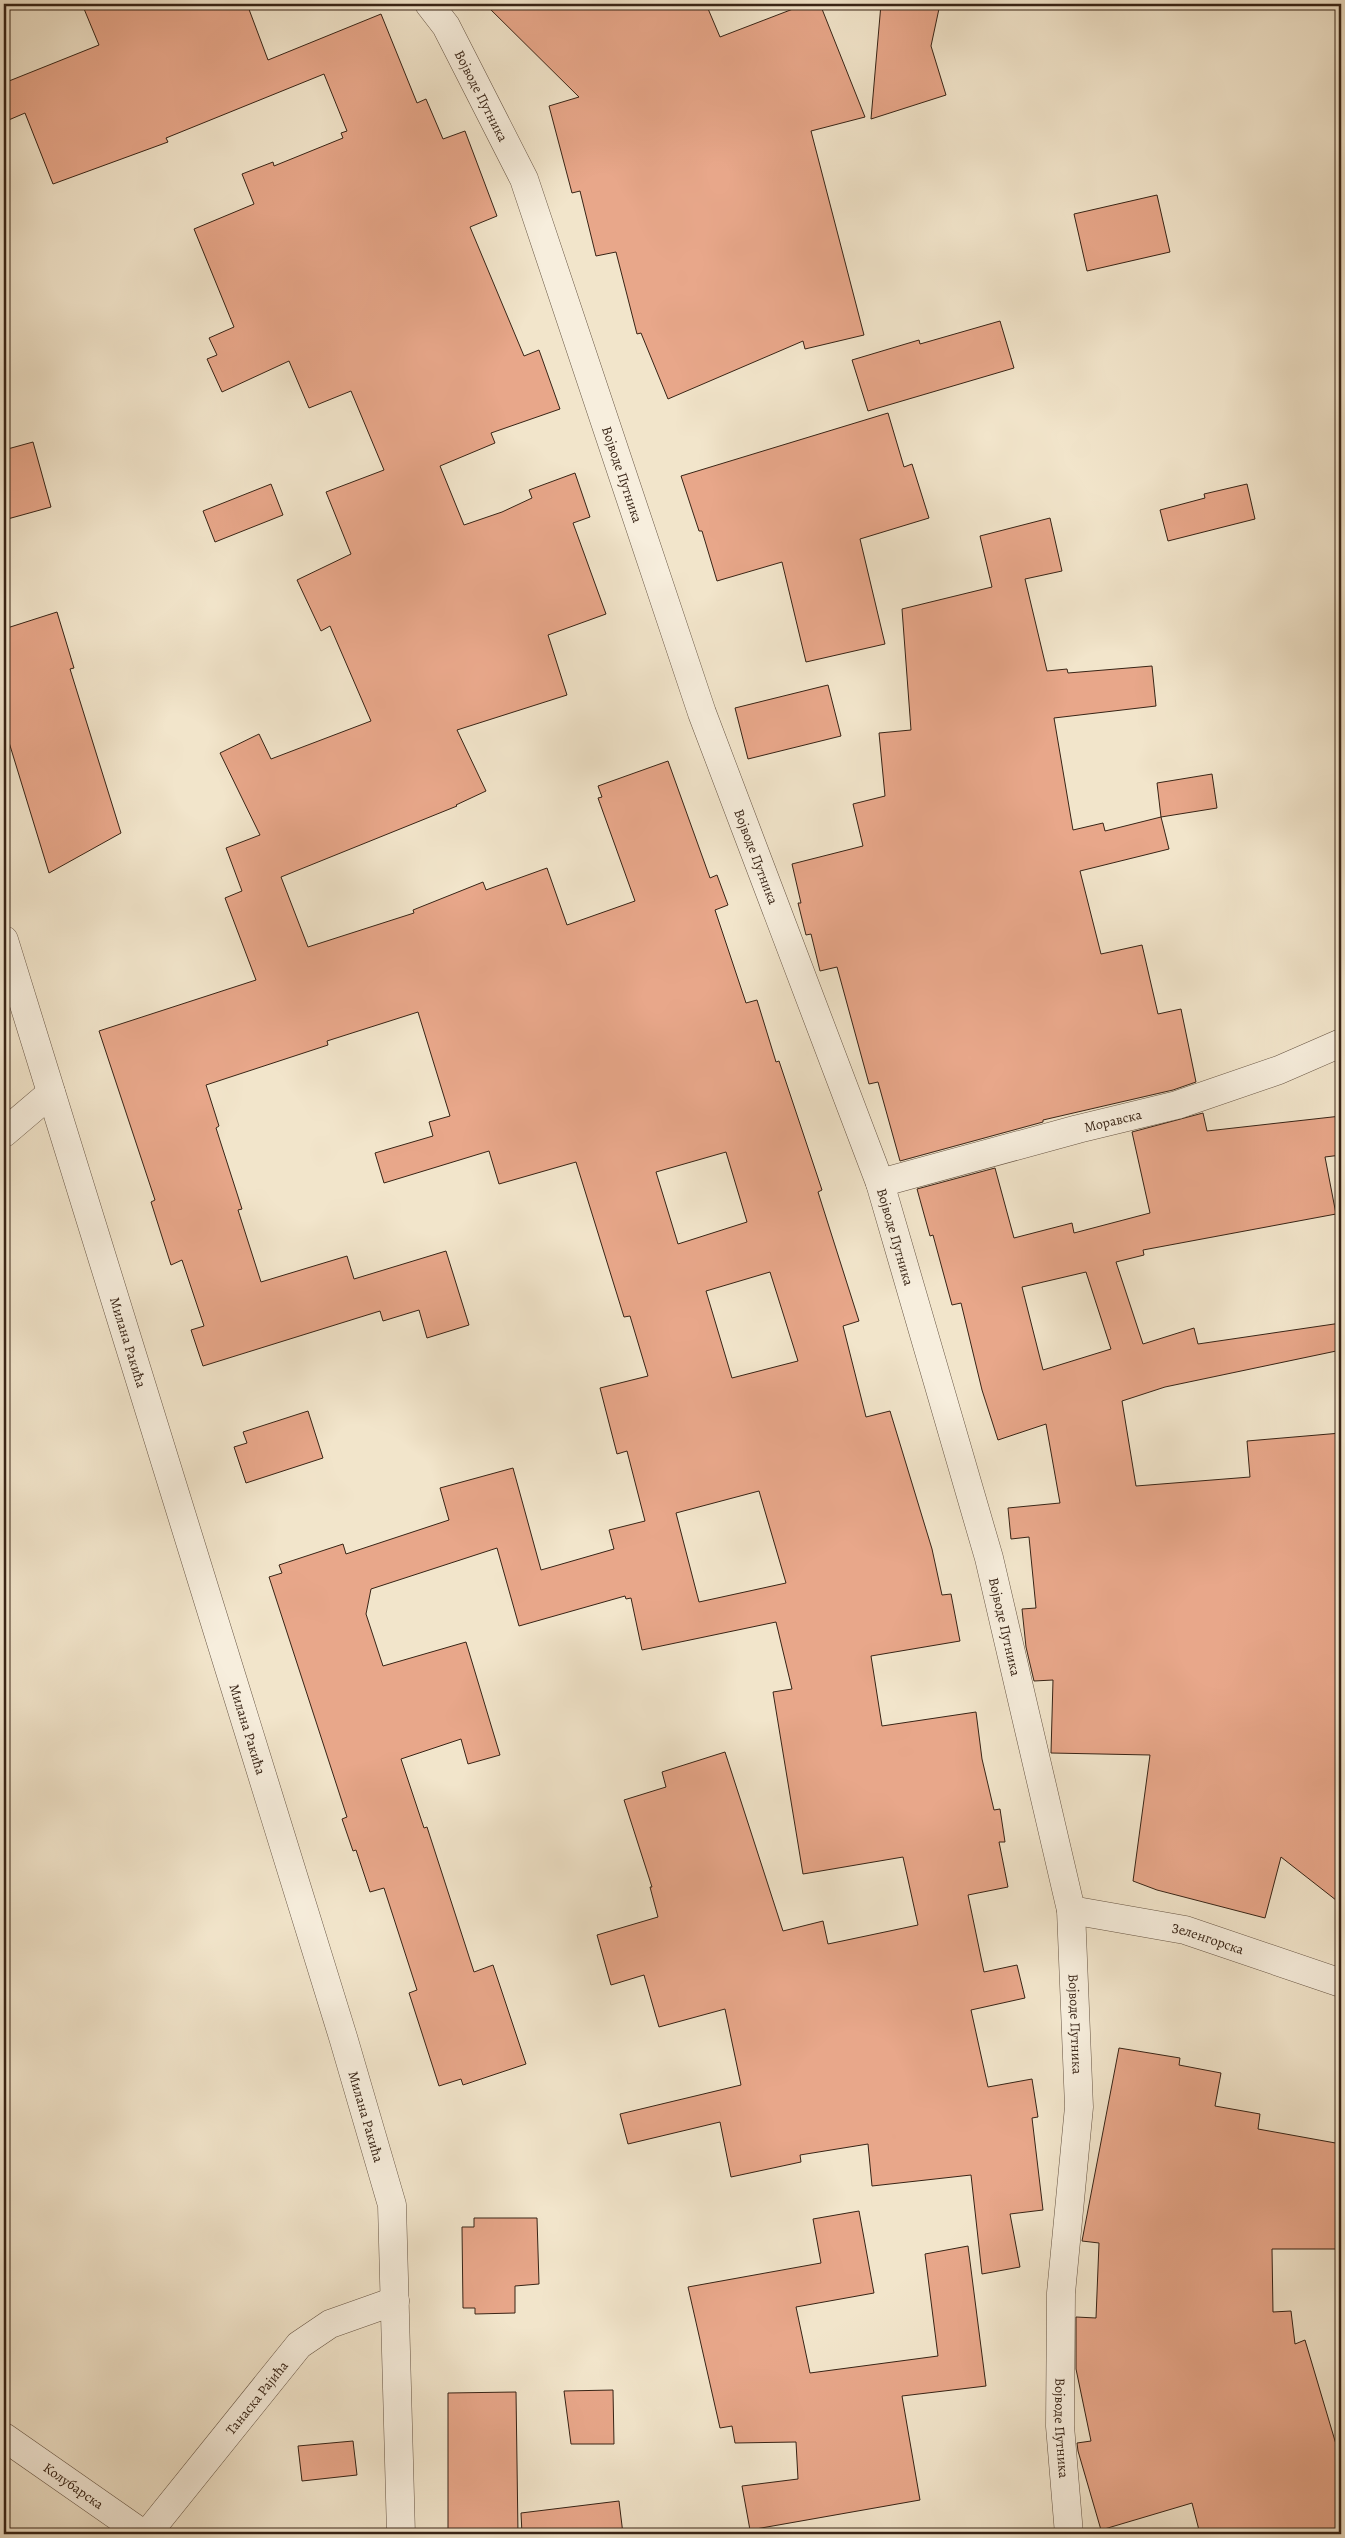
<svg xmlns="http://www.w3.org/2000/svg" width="1345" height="2538" font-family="Alegreya,serif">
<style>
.building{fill:#e8a78a;stroke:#382416;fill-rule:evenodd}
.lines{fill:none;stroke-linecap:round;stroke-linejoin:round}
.minor-casing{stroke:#665443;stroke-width:29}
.minor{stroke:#f7eedd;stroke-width:28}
.labels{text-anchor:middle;stroke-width:4;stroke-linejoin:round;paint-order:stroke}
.street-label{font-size:14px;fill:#382416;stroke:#f7eedd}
</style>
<rect width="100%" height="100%" fill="#f2e5cb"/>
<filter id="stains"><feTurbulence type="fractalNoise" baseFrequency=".004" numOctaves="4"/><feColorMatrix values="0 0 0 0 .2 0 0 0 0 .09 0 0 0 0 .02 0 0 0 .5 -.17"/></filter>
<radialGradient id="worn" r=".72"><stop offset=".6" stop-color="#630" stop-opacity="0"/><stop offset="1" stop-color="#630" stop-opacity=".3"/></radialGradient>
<g class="building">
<path d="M82,4H247L268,60L381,14L417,103L426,99L443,139L465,131L497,216L470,227L524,356L539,350L560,409L491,433L495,443L440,466L464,525L502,512L532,498L529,490L575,473L590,517L573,523L606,614L548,635L567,695L457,730L486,791L456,805L457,806L281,877L308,947L414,913L413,910L483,882L486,890L547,868L567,925L635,901L598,798L602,797L598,786L668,761L710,878L717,875L728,905L715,910L746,1003L757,1000L776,1062L779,1061L822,1190L818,1192L859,1321L843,1326L866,1417L890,1411L932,1549L942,1595L951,1594L960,1641L871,1656L882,1726L976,1712L982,1759L994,1810L1000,1809L1005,1842H999L1008,1887L968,1895L984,1972L1017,1965L1025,1998L971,2010L988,2087L1032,2079L1038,2117L1032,2118L1043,2210L1010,2214L1020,2267L982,2274L971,2175L872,2186L868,2144L800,2155L801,2162L731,2177L720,2122L628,2144L620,2114L741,2085L725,2009L659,2027L644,1975L611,1985L597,1935L658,1917L650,1887H652L624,1800L666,1787L662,1772L725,1752L783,1931L823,1921L828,1944L918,1925L903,1857L803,1874L773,1692L792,1689L776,1622L642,1650L631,1598L626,1599L625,1596L519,1626L497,1548L371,1589L366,1614L383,1666L466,1642L500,1755L468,1764L461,1739L401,1759L424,1828L427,1827L474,1972L493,1965L526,2064L463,2085L461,2079L439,2086L409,1993L417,1990L384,1888L370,1892L356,1850L353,1851L342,1819L347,1817L269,1577L282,1573L279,1565L343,1544L346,1554L449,1520L440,1488L513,1468L541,1570L614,1549L609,1530L645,1521L627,1451L617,1454L600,1388L648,1376L630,1316L624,1317L576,1162L499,1184L489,1151L384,1183L375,1153L433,1136L429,1122L450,1116L418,1012L327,1041L328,1045L206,1085L219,1126L216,1128L242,1209L238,1210L261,1282L347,1256L354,1279L446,1251L469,1325L427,1338L419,1310L383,1321L380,1311L203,1366L191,1330L204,1326L182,1260L171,1265L151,1202L155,1200L99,1031L256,980L225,898L242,891L226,848L260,835L220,753L259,734L271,759L371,721L330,626L321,631L297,580L351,554L326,492L384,470L351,391L309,408L289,361L222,392L207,359L217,355L209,338L234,327L194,229L254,204L242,174L273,162L274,166L343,138L341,133L347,131L324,74L166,138L168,142L53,184L25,113L4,122V83L99,45ZM726,1152L747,1222L678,1244L656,1172ZM770,1272L798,1361L732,1378L706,1291ZM759,1491L786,1583L699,1602L676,1513Z"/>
<polygon points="485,4 706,4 720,37 806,4 820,4 865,117 811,131 864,335 805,349 803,341 668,399 641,333 637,334 616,252 596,256 580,191 572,193 549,106 579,97"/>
<polygon points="881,4 940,4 931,46 946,95 871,119"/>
<polygon points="1157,195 1170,252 1087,271 1074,214"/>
<polygon points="1000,321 1014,368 868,411 852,360 919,340 920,344"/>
<polygon points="888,413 904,467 912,464 929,518 860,539 885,644 806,662 782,562 717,581 702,531 699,531 681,476"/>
<polygon points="33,442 51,507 4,520 4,450"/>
<polygon points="271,484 283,515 215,542 203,511"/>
<polygon points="1247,484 1255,519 1168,541 1160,510 1205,498 1204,494"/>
<polygon points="1050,518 1062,571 1025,579 1047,671 1067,669 1068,673 1152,666 1156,706 1054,718 1073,830 1103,823 1105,831 1161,817 1169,849 1080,871 1101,954 1142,945 1158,1014 1181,1009 1196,1082 1173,1090 1043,1120 1043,1122 900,1161 878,1082 869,1084 837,967 820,971 811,934 806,935 798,903 801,903 792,864 863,846 853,804 885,796 879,733 911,730 902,609 992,587 980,536"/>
<polygon points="57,612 74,668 70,669 121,833 49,873 4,726 4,629"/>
<polygon points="828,685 841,736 748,759 735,708"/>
<polygon points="1212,774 1217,808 1161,817 1157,783"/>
<path d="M1203,1113L1207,1131L1341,1116V1155L1325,1157L1336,1214L1143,1250L1144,1255L1116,1262L1143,1344L1194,1328L1198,1344L1341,1323V1350L1165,1387L1122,1401L1136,1486L1250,1477L1247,1441L1341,1433V1904L1281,1857L1265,1918L1157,1890L1133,1881L1150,1755L1051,1753L1053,1680L1034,1681L1026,1647L1022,1609L1036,1608L1029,1537L1011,1539L1008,1508L1060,1503L1046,1424L998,1440L982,1390L961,1303L952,1305L933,1235L930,1236L917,1189L995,1168L1014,1238L1072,1223L1074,1233L1150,1213L1132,1132ZM1086,1272L1111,1349L1043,1370L1022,1287Z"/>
<polygon points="308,1411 323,1458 246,1483 234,1447 247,1443 243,1432"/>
<polygon points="1119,2048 1180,2058 1179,2065 1221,2073 1215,2106 1260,2114 1258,2129 1341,2144 1341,2249 1272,2249 1273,2312 1291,2311 1295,2344 1305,2340 1341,2461 1341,2534 1200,2534 1192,2503 1101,2530 1078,2451 1077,2443 1091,2441 1076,2369 1076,2317 1096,2318 1099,2243 1082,2241"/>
<polygon points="859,2211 874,2293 796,2307 810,2373 938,2356 925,2254 968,2246 986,2386 902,2396 920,2500 750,2530 742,2486 798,2479 796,2442 735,2443 732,2426 720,2428 688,2287 821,2263 813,2219"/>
<polygon points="474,2218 537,2218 539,2284 515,2286 515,2313 475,2314 475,2308 463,2308 462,2227 474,2227"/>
<polygon points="613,2390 614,2444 571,2444 564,2391"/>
<polygon points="516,2392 518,2534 448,2534 448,2393"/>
<polygon points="353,2441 357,2475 302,2481 298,2446"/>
<polygon points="619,2501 623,2534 522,2534 521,2513"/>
</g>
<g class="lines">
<defs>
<g id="minor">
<path id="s1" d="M429,4L446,26L524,179L702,713L880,1183L989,1558L1071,1910L1079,2107L1061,2293L1060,2426L1069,2534"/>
<path id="s2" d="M4,940L343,2037L392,2205L401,2534"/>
<polyline points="4,1133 51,1093"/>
<path id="s3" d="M880,1183L1078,1129L1177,1105L1279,1070L1341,1043"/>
<path id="s4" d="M1071,1910L1185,1930L1341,1983"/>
<path id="s5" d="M4,2437L143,2534"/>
<path id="s6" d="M147,2534L299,2345L330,2324L395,2301"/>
</g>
</defs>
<use href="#minor" class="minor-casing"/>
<use href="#minor" class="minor"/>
</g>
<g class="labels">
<g class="street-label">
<text dy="5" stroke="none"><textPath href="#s1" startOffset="106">Војводе Путника</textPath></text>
<text dy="5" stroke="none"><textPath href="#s1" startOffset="511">Војводе Путника</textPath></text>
<text dy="5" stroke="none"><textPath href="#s1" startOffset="916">Војводе Путника</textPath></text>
<text dy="5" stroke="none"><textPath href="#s3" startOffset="241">Моравска</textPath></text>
<text dy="5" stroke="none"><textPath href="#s1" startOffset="1321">Војводе Путника</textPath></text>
<text dy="5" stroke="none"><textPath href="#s2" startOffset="421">Милана Ракића</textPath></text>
<text dy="5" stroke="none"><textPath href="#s1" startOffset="1726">Војводе Путника</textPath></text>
<text dy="5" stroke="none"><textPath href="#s2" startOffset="826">Милана Ракића</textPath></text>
<text dy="5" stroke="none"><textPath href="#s4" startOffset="140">Зеленгорска</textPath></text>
<text dy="5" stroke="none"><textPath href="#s1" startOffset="2131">Војводе Путника</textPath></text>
<text dy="5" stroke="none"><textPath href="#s2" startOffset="1231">Милана Ракића</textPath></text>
<text dy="5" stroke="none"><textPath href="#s6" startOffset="175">Танаска Рајића</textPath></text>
<text dy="5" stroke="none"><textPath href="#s1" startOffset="2536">Војводе Путника</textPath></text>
<text dy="5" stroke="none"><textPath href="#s5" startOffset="85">Колубарска</textPath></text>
</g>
</g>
<rect width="1345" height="2538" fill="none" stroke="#f2e5cb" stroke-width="20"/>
<rect x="5" y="5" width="1335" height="2528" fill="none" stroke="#382416" stroke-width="2.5"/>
<rect x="10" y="10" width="1325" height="2518" fill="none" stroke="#382416"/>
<rect width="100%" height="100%" filter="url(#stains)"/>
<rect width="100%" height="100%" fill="url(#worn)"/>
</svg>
